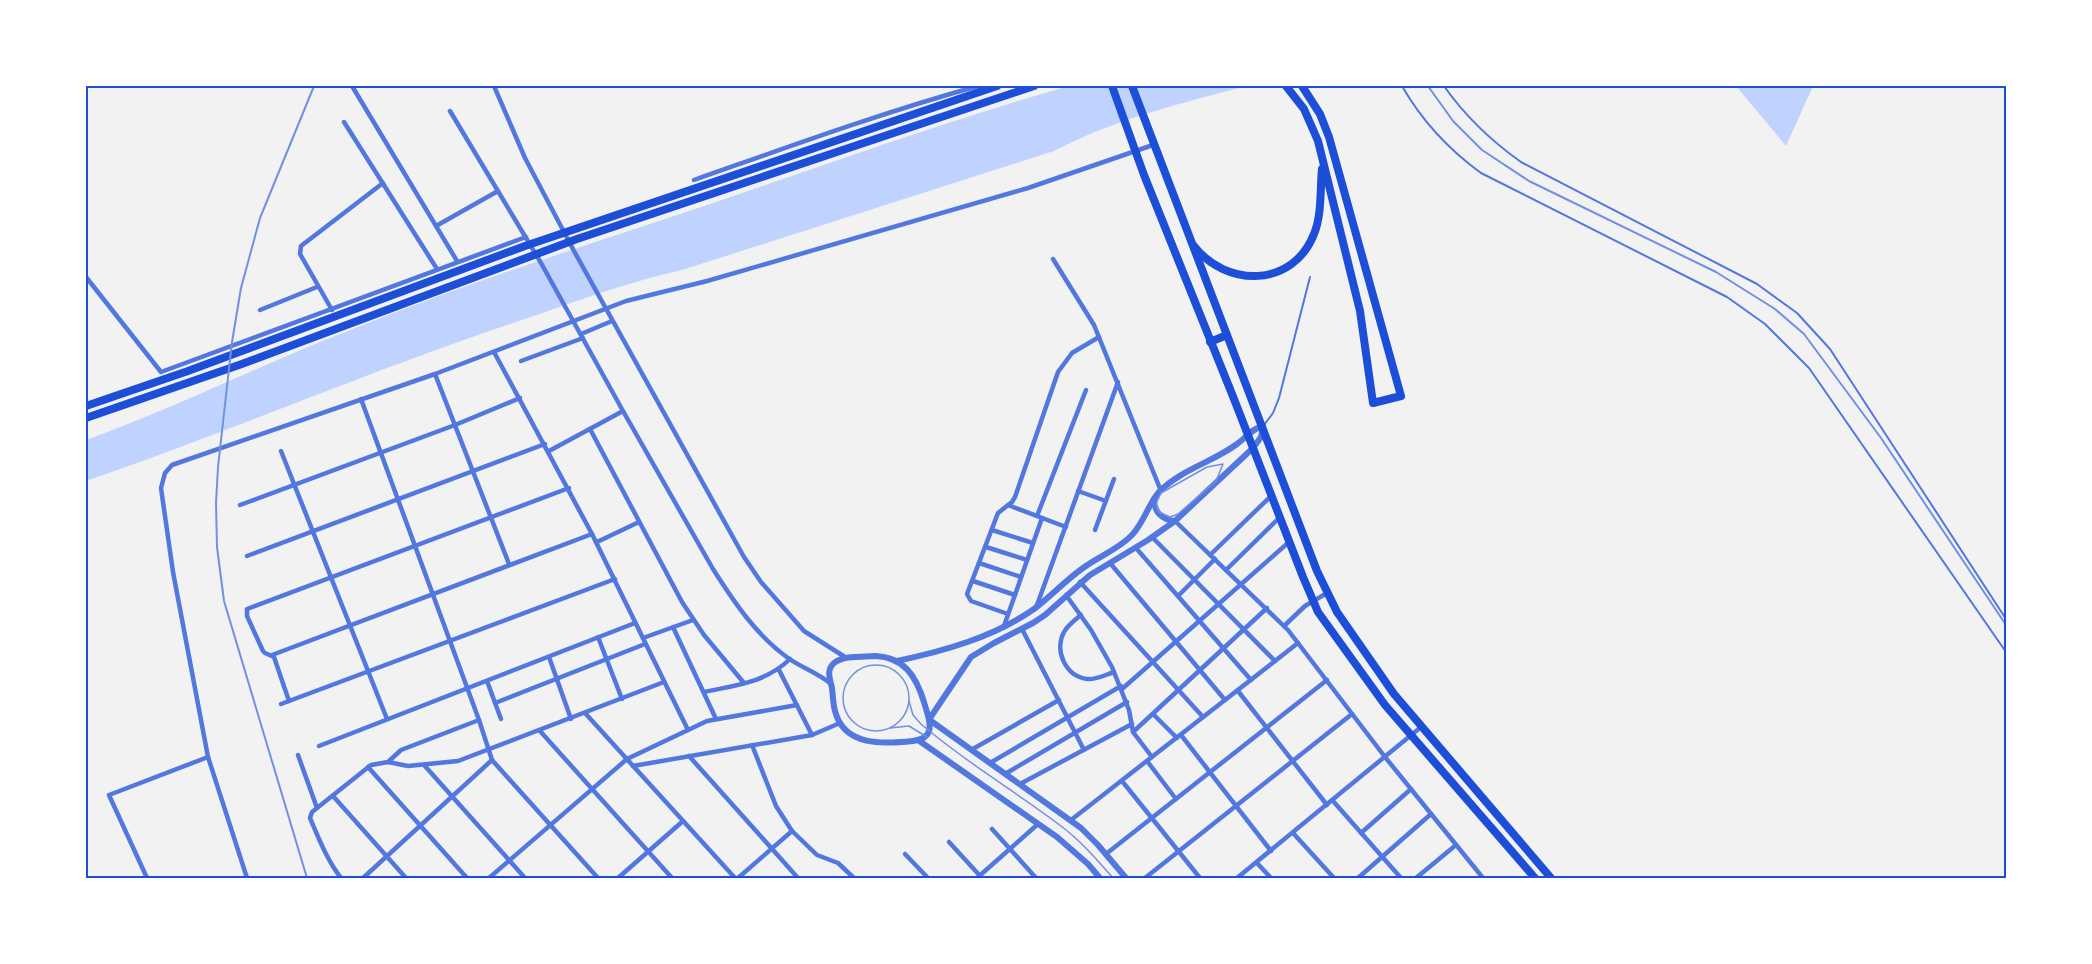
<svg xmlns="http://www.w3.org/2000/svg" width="2092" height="964" font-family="'IBM Plex Sans',sans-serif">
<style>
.water{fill:#bfd3fe}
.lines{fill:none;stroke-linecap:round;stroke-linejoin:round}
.service{stroke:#5277de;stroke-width:2}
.minor{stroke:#5277de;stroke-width:4.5}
.tertiary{stroke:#5277de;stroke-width:6}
.primary{stroke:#1d4ed8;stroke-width:8}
.motorway{stroke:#1d4ed8;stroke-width:8}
.tram{stroke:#7290e2;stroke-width:1.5}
.rail{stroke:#7290e2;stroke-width:2}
.neatline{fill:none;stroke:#1d4ed8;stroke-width:2}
</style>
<rect width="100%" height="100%" fill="#f2f2f2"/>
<g class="water">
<path d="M1069,86H1247C1182,103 1115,119 1054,151L682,270C628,282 577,301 525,319C377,368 233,430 86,481V440C175,408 260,365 348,331C447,291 549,257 650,224C790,178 928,126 1069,86Z"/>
<polygon points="1736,86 1813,86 1786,146"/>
</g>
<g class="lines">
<g class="service">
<path d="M1402,86C1422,121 1448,149 1481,173L1727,297L1765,324L1809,368L2006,652"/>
<path d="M1444,86C1465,116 1490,140 1521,162L1757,284L1797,313L1830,349L2006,619"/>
<polyline points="1264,425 1273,413 1279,398 1310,277"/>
</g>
<g class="minor">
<polyline points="352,86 457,261"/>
<polyline points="494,86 525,158 574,251 744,557 761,582 804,631 845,657"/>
<path d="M450,111L541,263L623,411L713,569C734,602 756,635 788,658C802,668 818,673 831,684"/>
<polyline points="344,122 437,269"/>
<path d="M694,180C788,147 881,113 978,86"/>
<polyline points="436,226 498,191"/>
<polyline points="1053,259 1094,325 1161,491"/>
<polyline points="86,277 161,372 526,237"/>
<polyline points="260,310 317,287"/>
<polyline points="332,310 300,254 301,246 383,183"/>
<polyline points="581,334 612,321"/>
<polyline points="494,352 592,534 688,730"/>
<polyline points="521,361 583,338"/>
<polyline points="435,374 509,564"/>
<polyline points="361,399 479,720 492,760 598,878"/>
<polyline points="590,429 682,602 704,635 744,683"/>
<polyline points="281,451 387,719"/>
<polyline points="549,451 623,411"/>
<polyline points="1078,491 1106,501"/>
<polyline points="240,505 455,425 520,398"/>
<polyline points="1008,505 1066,527"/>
<polyline points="1037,516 1086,390"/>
<polyline points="1175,521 1288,630 1385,757 1483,878"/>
<polyline points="992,530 1033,543"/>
<polyline points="1095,530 1114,479"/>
<polyline points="1152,537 1275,661"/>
<polyline points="597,542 639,522"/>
<polyline points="986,547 1027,560"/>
<polyline points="1136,548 1251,680"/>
<polyline points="1210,555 1271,496"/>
<polyline points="247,556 545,444"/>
<polyline points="979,563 1021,577"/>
<polyline points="1110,563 1225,700"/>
<polyline points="1226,570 1280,517"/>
<polyline points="973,581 1015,595"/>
<polyline points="1080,582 1203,717"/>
<polyline points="1066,595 1091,630 1112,667 1129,710 1133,732 1152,757"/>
<polyline points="1178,596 1215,559"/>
<polyline points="1037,605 1118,382"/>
<polyline points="1008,614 971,601 967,594 998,513 1012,502 1015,497 1058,372 1072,353 1099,337"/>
<path d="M1081,615C1075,620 1068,625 1064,632C1054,650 1065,676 1087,679C1096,680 1105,675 1114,672"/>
<polyline points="1004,626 1042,518"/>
<polyline points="1284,626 1305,606 1327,593"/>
<polyline points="673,627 716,719"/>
<polyline points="1022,629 1084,750"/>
<polyline points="598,637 622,699"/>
<polyline points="643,638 693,620"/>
<polyline points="272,655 592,534"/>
<polyline points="549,657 571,719"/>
<polyline points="779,670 812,735"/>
<polyline points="487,681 501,719"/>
<polyline points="1122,689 1289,542"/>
<polyline points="1238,691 1327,805"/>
<path d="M704,692C736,685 765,683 790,659"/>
<polyline points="289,701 274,657 265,653 263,651 247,616 247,609 569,488"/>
<polyline points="495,703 645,644"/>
<polyline points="281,704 615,579"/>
<polyline points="585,713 735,878"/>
<polyline points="1153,714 1177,738"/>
<polyline points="540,731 672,878"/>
<polyline points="1133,732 1267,608"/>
<polyline points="1181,735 1271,851"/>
<polyline points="752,745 776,806 792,831 817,855 838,863 854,878"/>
<polyline points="319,746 635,623"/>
<polyline points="971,750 1059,700"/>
<polyline points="298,755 317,808"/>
<polyline points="689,756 798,878"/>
<polyline points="1147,761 1176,799"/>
<polyline points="388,762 408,766 458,761 664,682"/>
<polyline points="990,763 1121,686"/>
<polyline points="424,765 525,878"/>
<polyline points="633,766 812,735 840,723"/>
<polyline points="368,767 467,878"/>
<polyline points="1005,774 1127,702"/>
<polyline points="1122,781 1200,878"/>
<polyline points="1020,784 1132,724"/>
<polyline points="333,796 406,878"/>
<polyline points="1333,801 1401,878"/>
<polyline points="1071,820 1298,643"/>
<polyline points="992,829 1036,878"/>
<polyline points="1293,833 1334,878"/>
<polyline points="1361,833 1411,789"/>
<polyline points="949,842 982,878"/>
<polyline points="905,854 928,878"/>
<polyline points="1106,854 1327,680"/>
<polyline points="1257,863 1271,878"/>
<polyline points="147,878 109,795 208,757"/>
<polyline points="247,878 208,757 173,572 161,488 165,473 172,465 435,374 626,301 707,281 1028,188 1153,145"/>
<path d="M341,878C327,860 319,839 310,818L312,812L371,765L388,762L401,750L479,720"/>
<polyline points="363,878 492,760"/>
<polyline points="489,878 627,759 707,721 797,705"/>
<polyline points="618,878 683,821"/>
<polyline points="738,878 792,831"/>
<polyline points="977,878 1038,824"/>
<polyline points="1145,878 1352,714"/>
<polyline points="1237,878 1421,727"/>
<polyline points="1358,878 1431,814"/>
<polyline points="1416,878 1456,845"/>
</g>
<g class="tertiary">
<path d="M1154,499C1154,512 1162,520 1175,521"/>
<path d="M875,656C904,657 916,676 924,702C928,717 939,738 913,741C884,744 844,747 835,711C833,704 833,696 832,688C830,679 826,670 834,663C844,655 863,657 875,656Z"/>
<path d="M897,661C944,651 994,637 1034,609C1051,596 1066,580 1083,568C1099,556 1119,549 1132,535C1144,522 1148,505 1159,492C1180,470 1213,462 1237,444C1247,437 1251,429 1263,426L1261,437L1253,448L1175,521L1148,540L1090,575L1045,615L1033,623L994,643L971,657L930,718"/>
<polyline points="931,721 1081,828 1098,845 1126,878"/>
<polyline points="918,740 1057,837 1088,864 1100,878"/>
</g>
<g class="primary">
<polyline points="1112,86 1144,175 1234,399 1303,577 1318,612 1385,705 1535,878"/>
<polyline points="1132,86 1317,571 1337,612 1394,694 1551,878"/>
<polyline points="1210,342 1227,335"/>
</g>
<g class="motorway">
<polyline points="1286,86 1304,109 1318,141 1360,311 1373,403 1401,396 1329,137 1320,114 1302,86"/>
<path d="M1193,245C1226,288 1293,288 1314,234C1322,215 1320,189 1322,169"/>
<polyline points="86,406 188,371 525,246 997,86"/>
<polyline points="86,418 239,365 577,239 1034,86"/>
</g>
<g class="tram">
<polygon points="1223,464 1216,481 1178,514 1170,517 1159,512 1156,504 1161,493 1207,467"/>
<circle cx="876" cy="698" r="33"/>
<path d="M909,701L913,715L921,724C965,762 1015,791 1061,826C1081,841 1097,860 1113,878"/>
<polyline points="890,728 909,726 927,737"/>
</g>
<g class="rail">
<polyline points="1428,86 1453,121 1482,150 1529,181 1716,272 1775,309 1804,334 1881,438 2006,625"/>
<polyline points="307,878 224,601 217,547 216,503 218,467 232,342 241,288 260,218 314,86"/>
</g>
</g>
<rect width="2092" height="964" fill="none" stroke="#ffffff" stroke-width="174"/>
<rect x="87" y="87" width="1918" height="790" class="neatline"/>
</svg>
